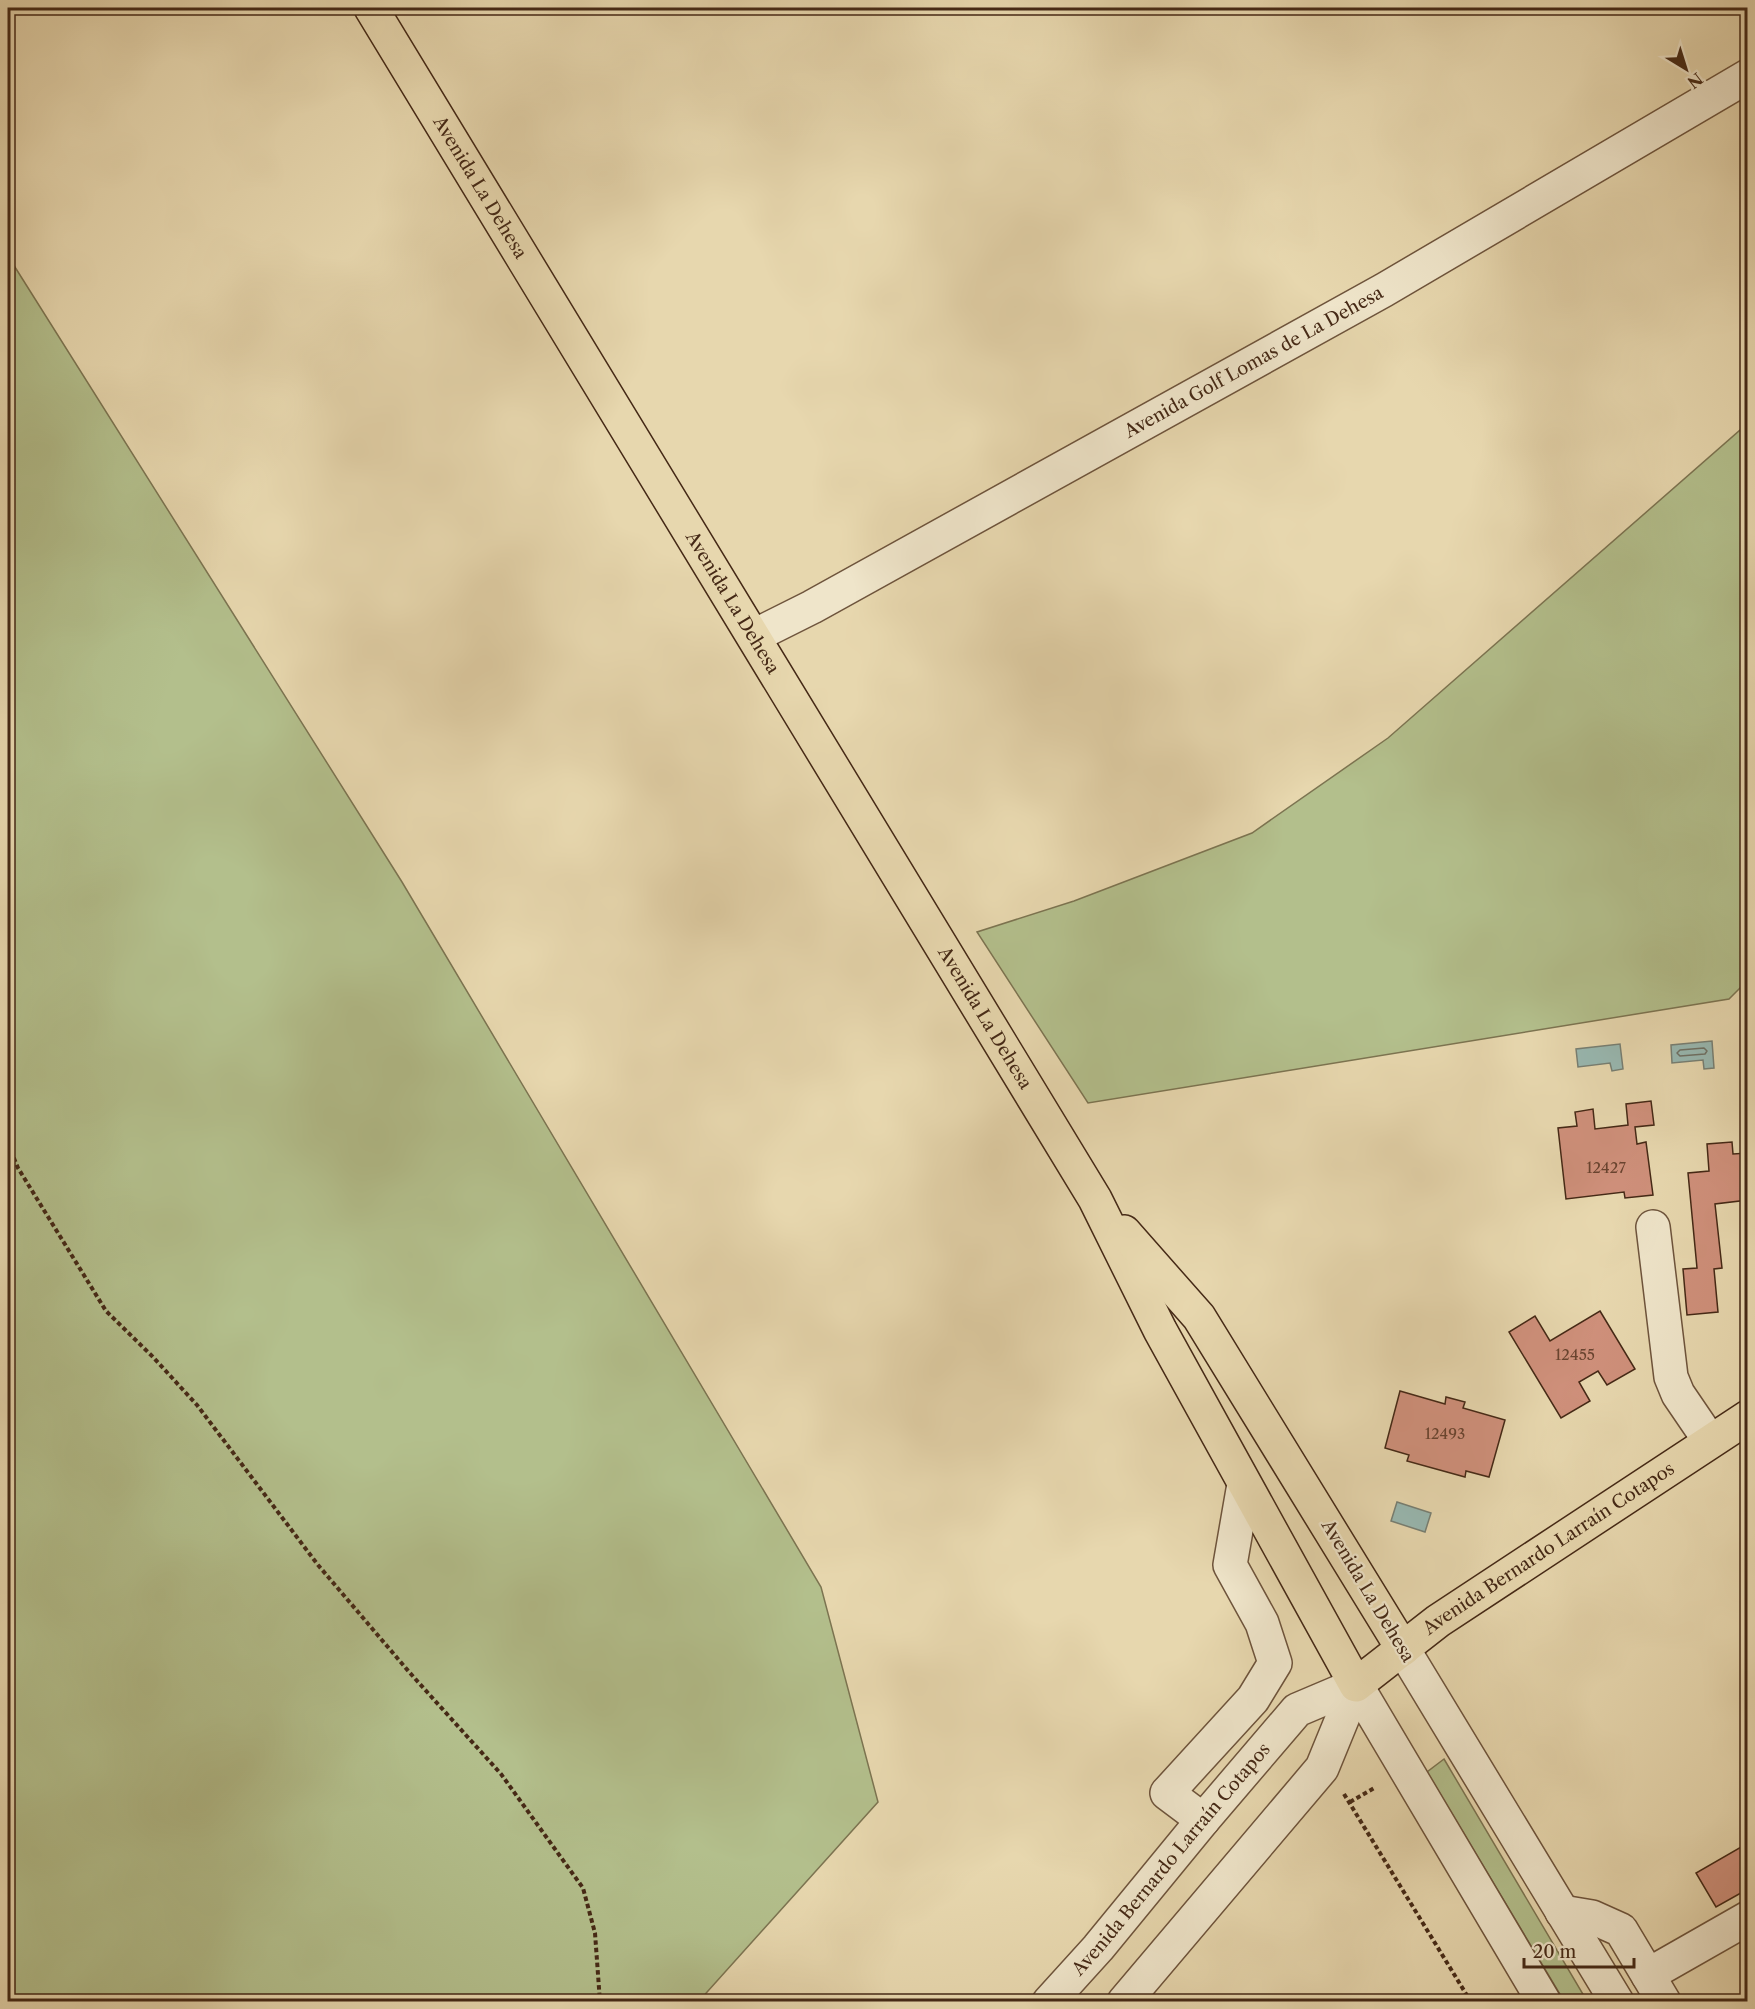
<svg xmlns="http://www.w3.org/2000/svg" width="1755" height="2009" font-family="'Libre Caslon Text',serif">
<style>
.green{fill:#b3bf8c;stroke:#7c7451;stroke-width:1.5}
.water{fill:#98b8b1;stroke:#777f73;stroke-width:1.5}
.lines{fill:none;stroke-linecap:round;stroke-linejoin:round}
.shore{stroke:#6e7064;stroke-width:1.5}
.building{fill:#cf907b;stroke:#452916;stroke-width:1.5}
.minor-casing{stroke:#6e543c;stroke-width:36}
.major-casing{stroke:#452916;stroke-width:36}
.path{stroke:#452916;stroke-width:4;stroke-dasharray:4.5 3;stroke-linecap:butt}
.minor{stroke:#efe5ca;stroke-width:33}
.major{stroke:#e7d7ae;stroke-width:33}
.labels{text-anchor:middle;stroke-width:4.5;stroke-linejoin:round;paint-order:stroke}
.number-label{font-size:15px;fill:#68432f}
.street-label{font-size:18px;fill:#452916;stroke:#efe5ca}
</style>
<rect width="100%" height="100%" fill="#e7d7ae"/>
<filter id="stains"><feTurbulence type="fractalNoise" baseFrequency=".00333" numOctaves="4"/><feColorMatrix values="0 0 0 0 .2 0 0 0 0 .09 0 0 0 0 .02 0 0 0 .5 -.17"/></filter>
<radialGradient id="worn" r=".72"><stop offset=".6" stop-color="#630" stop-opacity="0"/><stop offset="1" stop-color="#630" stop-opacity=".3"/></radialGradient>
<g class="green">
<polygon points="8,256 402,882 821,1587 878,1802 699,2001 8,2001"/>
<polygon points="1747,424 1747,981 1729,999 1088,1103 977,932 1074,901 1252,833 1388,738"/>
<polygon points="1444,1759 1587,2001 1564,2001 1427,1772"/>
</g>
<g class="water">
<polygon points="1712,1041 1714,1068 1704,1069 1703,1060 1672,1063 1671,1045"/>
<polygon points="1620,1044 1623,1069 1612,1071 1610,1063 1578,1067 1576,1049"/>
<polygon points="1397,1502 1431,1513 1425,1532 1391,1521"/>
</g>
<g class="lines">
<polygon class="shore" points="1704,1048 1707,1051 1705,1054 1680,1056 1677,1053 1680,1050"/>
</g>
<g class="building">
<polygon points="1651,1101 1654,1125 1635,1127 1637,1144 1646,1142 1653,1195 1625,1198 1624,1192 1566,1199 1558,1128 1577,1126 1575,1112 1593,1109 1595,1129 1628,1125 1626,1104"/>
<polygon points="1732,1142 1733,1154 1748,1153 1748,1200 1715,1204 1722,1268 1714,1269 1718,1312 1687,1315 1683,1269 1697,1268 1688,1173 1709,1171 1707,1144"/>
<polygon points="1600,1311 1635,1369 1607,1385 1598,1371 1579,1382 1590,1401 1561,1418 1509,1332 1535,1316 1550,1341"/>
<polygon points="1400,1391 1445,1404 1446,1397 1465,1402 1463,1408 1505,1420 1489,1477 1466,1471 1465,1477 1407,1461 1409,1455 1385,1448"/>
<polygon points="1748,1843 1748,1889 1716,1907 1696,1873"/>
</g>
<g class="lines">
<defs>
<g id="minor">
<path id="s1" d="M754,636L812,607L1384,290L1748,76"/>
<polyline points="1653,1227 1671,1377 1678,1394 1710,1441"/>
<polyline points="1403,1649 1617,2002"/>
<polyline points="1356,1685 1544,2002"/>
<polyline points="1203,1820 1167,1793 1253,1699 1275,1663 1262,1623 1230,1565 1244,1484"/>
<polyline points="1562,1912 1592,1917 1621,1930 1664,2002"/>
<polyline points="1648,1975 1748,1918"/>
<path id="s2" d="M1049,2002L1098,1948L1203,1820L1297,1710L1356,1685"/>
<polyline points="1124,2002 1322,1768 1356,1685"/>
</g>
<g id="major">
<path id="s3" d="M371,8L1095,1199L1160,1330L1356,1685L1438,1621L1748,1417"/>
<polyline points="1124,1232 1199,1317 1403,1649"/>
</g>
</defs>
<use href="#minor" class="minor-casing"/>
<use href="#major" class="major-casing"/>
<g class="path">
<polyline points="8,1144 18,1168 106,1311 152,1356 197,1405 318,1565 410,1673 501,1774 583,1888 595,1933 600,2002"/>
<polyline points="1344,1794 1471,2002"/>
<polyline points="1350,1802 1376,1787"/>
</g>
<use href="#minor" class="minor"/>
<use href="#major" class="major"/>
</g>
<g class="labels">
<g class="number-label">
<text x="1606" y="1173">12427</text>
<text x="1575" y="1360">12455</text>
<text x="1445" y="1439">12493</text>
</g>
<g class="street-label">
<text dy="6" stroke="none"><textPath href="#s3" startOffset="210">Avenida La Dehesa</textPath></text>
<text dy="6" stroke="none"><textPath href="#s1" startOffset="570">Avenida Golf Lomas de La Dehesa</textPath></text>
<text dy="6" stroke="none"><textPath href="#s3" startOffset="696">Avenida La Dehesa</textPath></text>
<text dy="6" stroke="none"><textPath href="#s3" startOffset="1182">Avenida La Dehesa</textPath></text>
<text dy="6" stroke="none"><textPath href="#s3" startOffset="2182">Avenida Bernardo Larraín Cotapos</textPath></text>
<text transform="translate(1368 1591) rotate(59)" y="6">Avenida La Dehesa</text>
<text dy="6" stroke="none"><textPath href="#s2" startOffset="188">Avenida Bernardo Larraín Cotapos</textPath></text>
</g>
</g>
<rect width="1755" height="2009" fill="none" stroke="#e7d7ae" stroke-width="30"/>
<rect x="9" y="9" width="1737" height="1991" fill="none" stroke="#452916" stroke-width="3"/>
<rect x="15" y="15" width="1725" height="1979" fill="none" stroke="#452916" stroke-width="1.5"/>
<g transform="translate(1686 69) rotate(142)" stroke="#efe5ca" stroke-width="4.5" paint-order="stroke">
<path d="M0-4.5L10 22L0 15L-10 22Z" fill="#452916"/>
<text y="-9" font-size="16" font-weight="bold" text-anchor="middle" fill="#452916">N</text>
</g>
<path d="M1524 1958v9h110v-9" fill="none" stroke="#452916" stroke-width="3"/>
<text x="1533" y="1958" font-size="18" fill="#452916" stroke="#efe5ca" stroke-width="4.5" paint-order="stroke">20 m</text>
<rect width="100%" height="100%" filter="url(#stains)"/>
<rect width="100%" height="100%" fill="url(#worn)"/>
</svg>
